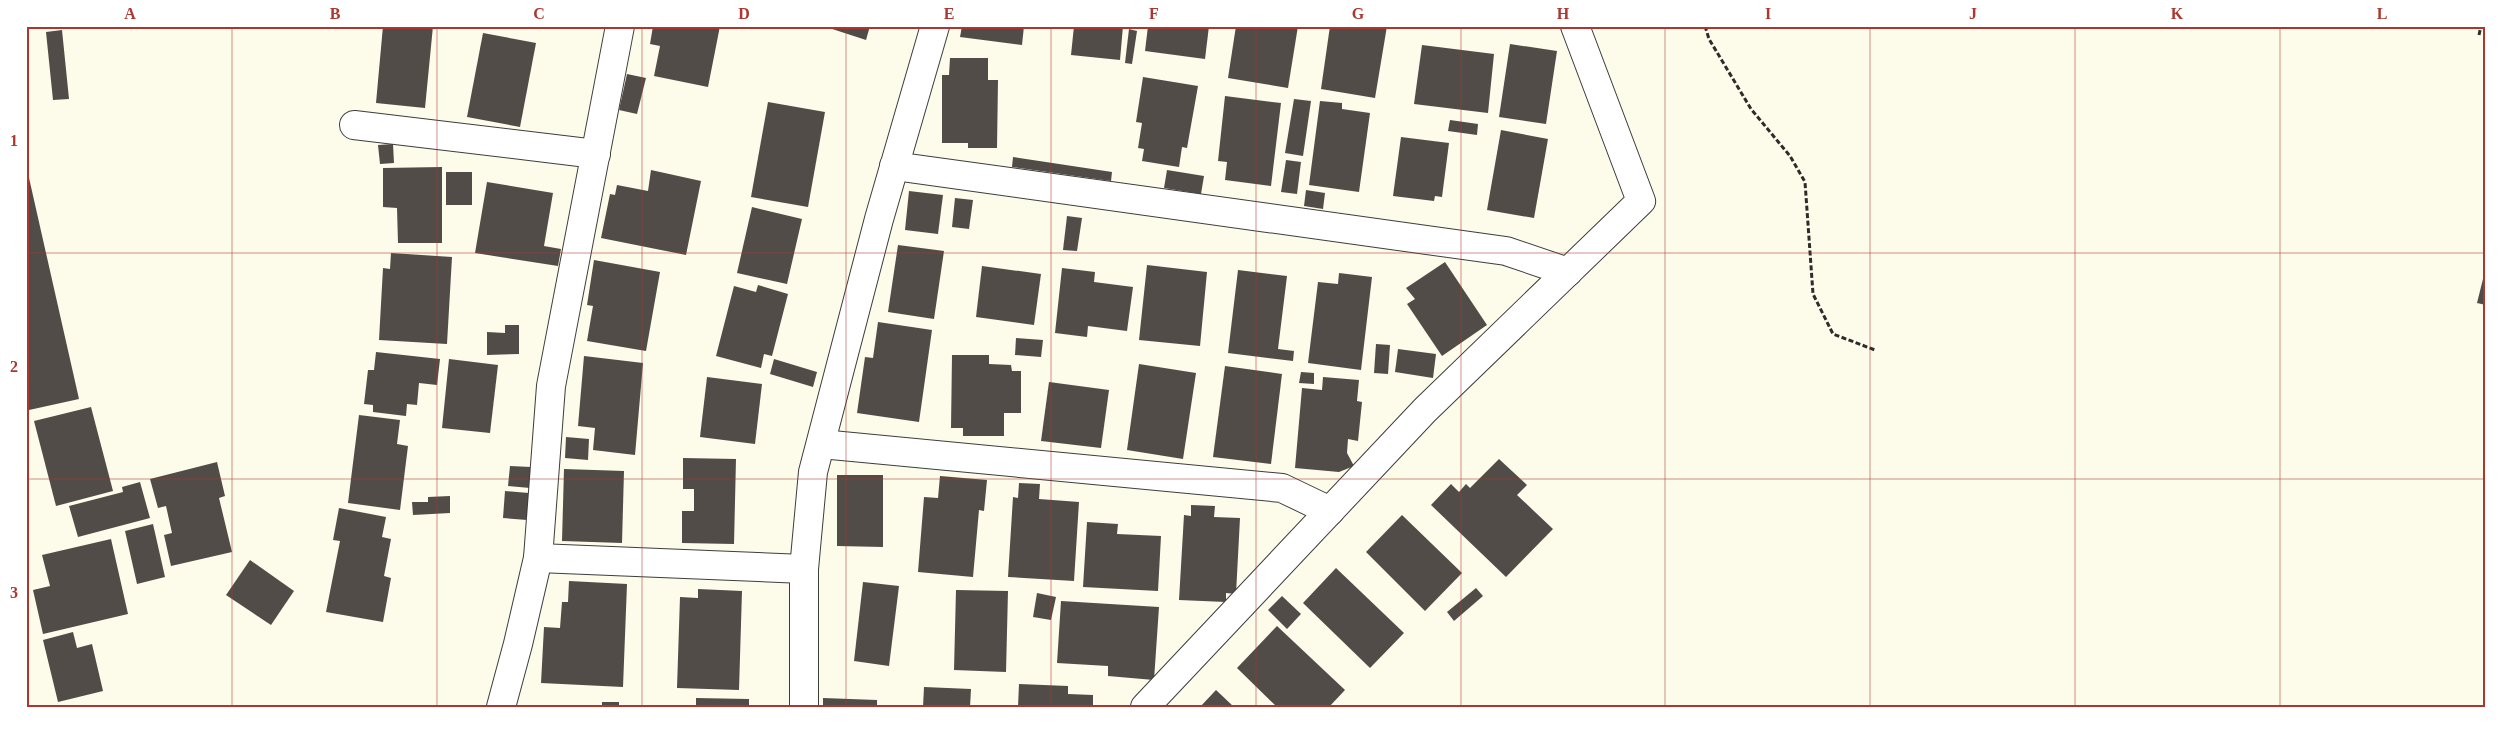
<svg xmlns="http://www.w3.org/2000/svg" width="2512" height="733" font-family="Georgia,serif">
<style>
.building{fill:#514c47}
.lines{fill:none;stroke-linecap:round;stroke-linejoin:round}
.minor-casing{stroke:#3d3d3d;stroke-width:30}
.path{stroke:#2c2c2c;stroke-width:3;stroke-dasharray:5 2.5;stroke-linecap:butt}
.minor{stroke:#fff;stroke-width:28}
.grid{fill:none;stroke:#ab3730;stroke-width:1;stroke-opacity:0.55}
.neatline{fill:none;stroke:#ab3730;stroke-width:2}
.grid-label{font-size:16px;text-anchor:middle;font-weight:bold;fill:#ab3730}
</style>
<rect width="100%" height="100%" fill="#fdfbe9"/>
<g class="building">
<polygon points="383,26 433,26 425,108 376,103"/>
<polygon points="532,26 544,26 544,29"/>
<polygon points="653,26 720,26 708,87 654,76 660,46 650,44"/>
<polygon points="823,26 870,26 866,40"/>
<polygon points="962,26 1024,26 1022,45 960,37"/>
<polygon points="1074,26 1123,26 1120,60 1071,55"/>
<polygon points="1148,26 1209,26 1205,59 1145,51"/>
<polygon points="1236,26 1298,26 1288,88 1228,78"/>
<polygon points="1330,26 1387,26 1375,98 1321,89"/>
<polygon points="1129,29 1137,31 1132,64 1125,63"/>
<polygon points="62,30 69,99 53,100 46,32"/>
<polygon points="483,33 536,43 520,127 467,117"/>
<polygon points="1510,44 1557,51 1546,124 1499,117"/>
<polygon points="1422,45 1494,54 1488,113 1414,104"/>
<polygon points="950,58 988,58 988,80 998,80 997,148 968,148 968,143 942,143 942,75 949,75"/>
<polygon points="627,74 646,78 637,114 619,110"/>
<polygon points="1143,77 1198,86 1187,148 1182,147 1179,167 1142,161 1144,149 1138,148 1142,123 1136,122"/>
<polygon points="1225,96 1281,103 1271,186 1225,180 1227,162 1218,161"/>
<polygon points="1294,99 1311,101 1303,156 1285,153"/>
<polygon points="1320,101 1342,103 1342,109 1370,113 1359,192 1309,185"/>
<polygon points="768,102 825,112 808,207 751,197"/>
<polygon points="1450,120 1478,124 1477,135 1448,131"/>
<polygon points="1501,130 1548,139 1534,218 1487,210"/>
<polygon points="1401,137 1449,143 1442,197 1435,196 1434,201 1393,196"/>
<polygon points="393,144 394,163 380,164 378,145"/>
<polygon points="1013,157 1112,172 1111,181 1012,167"/>
<polygon points="1286,160 1301,162 1297,194 1281,192"/>
<polygon points="442,167 442,243 398,243 397,208 383,207 383,168"/>
<polygon points="27,169 79,399 29,410 26,399"/>
<polygon points="651,170 701,181 686,255 601,238 610,194 615,195 617,185 648,191"/>
<polygon points="1167,170 1204,176 1201,194 1164,188"/>
<rect x="446" y="172" width="26" height="33"/>
<polygon points="487,182 553,193 544,246 561,249 558,266 475,253"/>
<polygon points="1306,190 1325,193 1323,209 1304,206"/>
<polygon points="909,191 943,195 938,234 905,230"/>
<polygon points="955,198 973,200 969,229 952,227"/>
<polygon points="752,207 802,219 787,284 737,273"/>
<polygon points="1067,216 1082,218 1077,251 1063,250"/>
<polygon points="898,245 944,251 934,319 888,312"/>
<polygon points="391,253 452,257 447,344 379,340 383,268 390,269"/>
<polygon points="594,260 660,272 646,351 587,341 593,306 587,305"/>
<polygon points="1445,262 1487,325 1442,356 1407,304 1415,299 1406,288"/>
<polygon points="1147,265 1207,272 1200,346 1139,340"/>
<polygon points="982,266 1041,274 1034,325 976,317"/>
<polygon points="2486,267 2486,305 2477,303"/>
<polygon points="1062,268 1095,272 1094,282 1133,287 1127,331 1088,326 1087,337 1055,333"/>
<polygon points="1238,270 1287,276 1278,349 1294,351 1293,361 1228,353"/>
<polygon points="1339,273 1372,277 1361,370 1308,363 1318,282 1338,284"/>
<polygon points="758,285 788,294 772,356 764,354 761,368 716,356 734,286 756,292"/>
<polygon points="878,322 932,330 919,422 857,413 865,357 873,358"/>
<polygon points="505,325 519,325 519,354 487,355 487,332 505,333"/>
<polygon points="1016,338 1043,340 1041,357 1015,355"/>
<polygon points="1376,344 1390,345 1388,374 1374,373"/>
<polygon points="1398,349 1436,354 1433,378 1395,372"/>
<polygon points="376,352 440,359 437,385 419,383 417,405 407,404 406,416 373,412 373,405 364,404 368,370 374,370"/>
<polygon points="952,355 989,355 989,364 1011,365 1012,371 1021,371 1021,413 1004,413 1004,436 963,436 963,428 951,428"/>
<polygon points="584,356 643,363 635,455 593,450 595,428 578,426"/>
<polygon points="449,359 498,365 490,433 442,428"/>
<polygon points="774,359 817,372 813,387 770,374"/>
<polygon points="1139,364 1196,373 1183,459 1127,450"/>
<polygon points="1225,366 1282,374 1271,464 1213,457"/>
<polygon points="1301,372 1314,373 1314,384 1299,383"/>
<polygon points="707,377 762,384 755,444 700,437"/>
<polygon points="1323,377 1359,380 1357,401 1362,402 1358,441 1348,439 1347,453 1354,466 1339,472 1295,468 1302,388 1322,390"/>
<polygon points="1049,382 1109,390 1101,448 1041,441"/>
<polygon points="91,407 113,491 56,506 34,421"/>
<polygon points="359,415 400,420 397,444 408,446 400,510 348,503"/>
<polygon points="566,437 589,439 588,460 565,458"/>
<polygon points="683,458 736,459 734,544 682,543 682,511 694,511 694,489 683,489"/>
<polygon points="1499,459 1527,485 1517,495 1553,529 1506,577 1431,505 1451,484 1459,492 1466,484 1470,488"/>
<polygon points="217,462 225,496 219,498 232,552 171,566 164,535 172,533 166,506 158,508 150,479"/>
<polygon points="510,466 531,467 530,488 508,486"/>
<polygon points="564,469 624,471 622,543 562,541"/>
<polygon points="837,475 883,475 883,547 837,546"/>
<polygon points="940,476 987,480 984,511 979,510 973,577 918,572 924,497 938,498"/>
<polygon points="140,482 150,518 78,537 69,506 123,492 122,487"/>
<polygon points="1019,483 1040,484 1039,499 1079,502 1074,581 1008,577 1013,497 1018,498"/>
<polygon points="505,491 529,493 527,520 503,518"/>
<polygon points="450,496 450,513 413,515 412,502 428,502 428,497"/>
<polygon points="1191,505 1215,506 1214,517 1240,518 1236,594 1226,593 1226,602 1179,600 1184,515 1191,516"/>
<polygon points="339,508 386,517 382,537 391,539 384,576 391,578 383,622 326,612 340,541 333,540"/>
<polygon points="1402,515 1462,573 1425,611 1366,552"/>
<polygon points="1087,522 1118,524 1117,534 1161,536 1158,591 1083,587"/>
<polygon points="153,524 165,577 137,584 125,531"/>
<polygon points="111,539 128,614 43,634 33,590 50,586 42,555"/>
<polygon points="250,560 294,591 271,625 226,595"/>
<polygon points="1336,568 1404,633 1370,668 1303,603"/>
<polygon points="569,581 627,584 623,687 541,683 544,627 560,628 562,602 568,602"/>
<polygon points="863,582 899,586 889,666 854,661"/>
<polygon points="1476,588 1483,596 1454,621 1447,612"/>
<polygon points="698,589 742,591 739,690 677,688 680,597 698,598"/>
<polygon points="956,590 1008,591 1006,672 954,670"/>
<polygon points="1037,593 1056,597 1051,620 1033,617"/>
<polygon points="1282,596 1301,614 1287,629 1268,610"/>
<polygon points="1061,601 1159,607 1154,680 1108,676 1108,666 1057,663"/>
<polygon points="1277,626 1345,690 1329,707 1277,707 1237,668"/>
<polygon points="73,632 77,648 92,644 103,691 58,702 43,640"/>
<polygon points="1019,684 1068,686 1068,694 1093,695 1093,707 1018,707"/>
<polygon points="924,687 971,689 970,707 923,707"/>
<polygon points="1216,690 1234,707 1200,707"/>
<polygon points="696,698 749,699 749,707 696,707"/>
<polygon points="823,698 877,700 877,707 823,707"/>
<rect x="602" y="702" width="17" height="5"/>
</g>
<g class="lines">
<defs>
<g id="minor">
<polyline points="354,125 596,154"/>
<polyline points="894,166 1506,251 1568,272"/>
<polyline points="821,444 1282,488 1330,511"/>
<polyline points="538,558 804,569"/>
<polyline points="501,707 518,644 538,558 551,386 620,26"/>
<polyline points="804,707 804,569 813,472 879,219 935,26"/>
<polyline points="1145,707 1425,410 1641,201 1575,26"/>
</g>
</defs>
<use href="#minor" class="minor-casing"/>
<g class="path">
<polyline points="1705,26 1709,39 1751,109 1790,156 1805,182 1813,294 1833,334 1875,350"/>
<polyline points="2479,35 2481,26"/>
</g>
<use href="#minor" class="minor"/>
</g>
<path class="grid" d="M232,26V707M437,26V707M642,26V707M846,26V707M1051,26V707M1256,26V707M1461,26V707M1665,26V707M1870,26V707M2075,26V707M2280,26V707M26,253H2486M26,479H2486"/>
<rect width="2512" height="733" fill="none" stroke="#ffffff" stroke-width="55"/>
<rect x="28" y="28" width="2456" height="678" class="neatline"/>
<g class="grid-label">
<text x="130" y="19">A</text>
<text x="335" y="19">B</text>
<text x="539" y="19">C</text>
<text x="744" y="19">D</text>
<text x="949" y="19">E</text>
<text x="1154" y="19">F</text>
<text x="1358" y="19">G</text>
<text x="1563" y="19">H</text>
<text x="1768" y="19">I</text>
<text x="1973" y="19">J</text>
<text x="2177" y="19">K</text>
<text x="2382" y="19">L</text>
<text x="14" y="146">1</text>
<text x="14" y="372">2</text>
<text x="14" y="598">3</text>
</g>
</svg>
